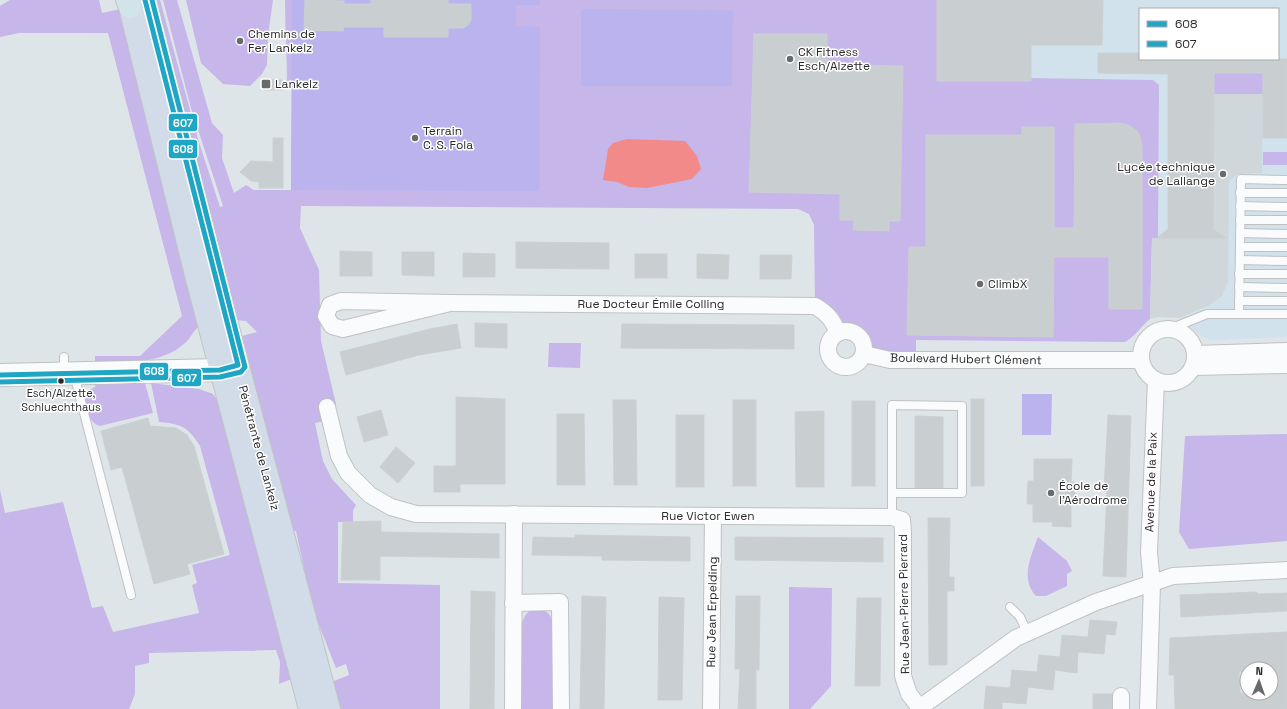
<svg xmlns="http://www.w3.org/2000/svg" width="1287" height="709" font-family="'Space Grotesk',sans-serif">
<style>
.education{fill:#d1e2ed;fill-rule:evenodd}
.green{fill:#c7b6e9}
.pitch{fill:#bab3ee}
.plaza{fill:#cfd7db}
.water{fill:#f28a8a}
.building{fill:#c9ced1;stroke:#cad0d3;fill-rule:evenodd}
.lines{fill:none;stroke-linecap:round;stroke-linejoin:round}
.service-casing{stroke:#c0c1c1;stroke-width:10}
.minor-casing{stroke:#c0c1c1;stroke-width:18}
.secondary-casing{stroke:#c0c1c1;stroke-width:24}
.primary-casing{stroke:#c0c3c4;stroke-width:24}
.motorway-casing{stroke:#c0c3c4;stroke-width:24}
.service{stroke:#fafbfc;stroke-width:8}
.minor{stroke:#fafbfc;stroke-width:16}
.secondary{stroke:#fafbfc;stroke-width:22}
.primary{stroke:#d1dce8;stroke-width:22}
.motorway{stroke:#d2e4e9;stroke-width:22}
.bus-1-casing{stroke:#fff;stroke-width:8}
.bus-2-casing{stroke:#fff;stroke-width:8}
.bus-1{stroke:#20a6c5;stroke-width:5}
.bus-2{stroke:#20a6c5;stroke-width:5}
.poi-dot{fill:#686b6c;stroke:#fff;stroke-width:1.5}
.bus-dot{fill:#292929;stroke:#fff;stroke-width:1.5}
.labels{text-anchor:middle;stroke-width:3;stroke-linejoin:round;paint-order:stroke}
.bus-label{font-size:11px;fill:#292929;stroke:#fff}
.poi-label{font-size:12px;fill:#292929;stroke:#fff;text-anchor:start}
.street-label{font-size:12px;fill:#292929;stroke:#fff}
.line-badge{stroke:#fff;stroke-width:1.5}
.badge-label{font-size:11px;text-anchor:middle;font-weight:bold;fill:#fff}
</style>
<rect width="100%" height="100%" fill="#dee5e8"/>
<path class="education" d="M937,0H1287V337L1212,340L1203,337L1178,318L1159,317L1150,319L1152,238H1158L1159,85L1156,82L1153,80L1031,78L937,81ZM1140,9H1278V59H1140Z"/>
<g class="green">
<path d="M10,0H99L102,13L121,9L203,328H197C192,333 190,339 185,343C161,365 125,362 95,363V356H140L182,316L108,33H19L0,37V6Z"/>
<path d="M152,0H160L198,139L220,207L223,206L191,108L163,0H177L212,123L223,135L222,158L234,193L246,185L254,190H291L292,87L287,86C287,57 285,29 285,0H937V81H1030L1031,78L1153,80L1159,85L1158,238H1152L1150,319C1141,326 1135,337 1125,342L916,340V360L865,347C862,336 855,331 843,331L815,306L814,225L809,214L798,209L301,206L300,228L319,270L321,341L336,404L330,420L315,423L323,461L332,479L356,505L353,510V522H338V583L440,585V709H336L329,683L349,675L346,664L336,668L313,610L296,531H294L312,610L238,337L257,332L246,321L234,320Z"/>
<polygon points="186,0 273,0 268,35 267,65 262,74 250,86 223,84 201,63"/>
<rect x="1214" y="73" width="49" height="21"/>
<rect x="1263" y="152" width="24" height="13"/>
<polygon points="549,343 581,343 580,368 548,367"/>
<path d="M145,383L153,413L100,426C88,423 84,403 86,392L95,387V384Z"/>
<path d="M151,383L199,389L213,394L220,404L294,678L279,684L280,662L276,650L149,653V663L135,666V694L129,709H0V490L5,513L63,502L92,608L103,606L113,632L199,613L192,585L197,583L192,565L230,555L200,446C188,427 182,424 159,422Z"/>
<polygon points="1287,434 1287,541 1189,549 1179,532 1185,436"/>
<path d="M1038,537L1067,561L1072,571L1067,574V586L1046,596H1036C1020,579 1031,556 1038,537Z"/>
<polygon points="789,587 832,588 831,686 810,709 789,709"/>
<path d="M538,608C548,611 551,615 553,624L552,709H522V623C525,614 528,610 538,608Z"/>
</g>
<g class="pitch">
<polygon points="292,0 540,0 540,5 516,5 516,26 540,27 539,191 291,190"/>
<polygon points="581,9 733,10 732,86 581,86"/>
<polygon points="1022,394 1052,394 1051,435 1022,435"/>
</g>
<polygon class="plaza" points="1214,94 1263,94 1262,173 1237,174 1229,182 1228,281 1222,296 1208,306 1178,318 1159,317 1150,319 1152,238 1222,237 1213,228"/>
<polygon class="water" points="627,139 685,141 697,156 701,169 692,179 647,188 629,187 617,182 603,180 608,149 613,143"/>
<g class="building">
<polygon points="305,0 344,1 344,4 371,4 371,0 448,0 448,4 471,4 471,20 468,25 463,28 448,28 448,37 384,37 384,27 344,27 343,31 304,30"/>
<polygon points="937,0 1103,0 1102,45 1031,45 1031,81 937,81"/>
<polygon points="754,34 827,34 827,65 903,66 900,221 889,221 889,231 853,230 854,220 840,220 840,194 749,192"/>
<polygon points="1098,53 1140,53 1140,59 1287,59 1287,138 1263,138 1263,73 1214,73 1213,229 1226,238 1157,238 1168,229 1168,74 1098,73"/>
<polygon points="264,79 282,80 283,90 264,90"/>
<polygon points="1121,123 1130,126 1137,131 1140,136 1142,146 1142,309 1109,309 1109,257 1054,257 1053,337 907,335 909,247 926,247 926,135 1022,135 1022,127 1054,127 1054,228 1074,228 1075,124"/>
<polygon points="273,138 283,138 283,188 259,188 259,182 251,181 240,172 251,161 273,162"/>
<polygon points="516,242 609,243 609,269 516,268"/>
<polygon points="340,251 372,252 372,276 340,276"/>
<polygon points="402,252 434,252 434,276 402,275"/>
<polygon points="463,253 495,254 495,277 463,277"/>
<rect x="635" y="254" width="32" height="24"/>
<polygon points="697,254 729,255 728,279 697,278"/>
<polygon points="760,255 792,255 791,279 760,279"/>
<polygon points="475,323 507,324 507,348 475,347"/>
<polygon points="457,324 461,348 419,355 346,375 340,352 430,329"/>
<polygon points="622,324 794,325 794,349 621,348"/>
<polygon points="456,397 505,399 505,484 460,484 460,492 434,492 434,466 456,466"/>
<rect x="971" y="399" width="13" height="87"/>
<polygon points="613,400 636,400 637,485 614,485"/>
<rect x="733" y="400" width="23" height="86"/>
<rect x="852" y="401" width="23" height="85"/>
<polygon points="381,410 388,435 364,442 357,417"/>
<polygon points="824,411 824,487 796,487 795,412"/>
<polygon points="557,414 584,414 585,485 557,485"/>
<rect x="676" y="415" width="28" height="72"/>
<polygon points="1108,415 1131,416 1126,577 1103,576 1107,492 1104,491"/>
<polygon points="915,416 943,417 943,488 915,488"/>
<polygon points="148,418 150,426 176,428 187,435 194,446 224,554 187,564 190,574 154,584 122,467 111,470 101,431"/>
<polygon points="396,447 415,463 398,483 380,467"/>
<polygon points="1034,459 1072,459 1071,482 1075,482 1075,503 1071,503 1071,527 1052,526 1053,522 1033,522 1033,504 1027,504 1028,481 1034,481"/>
<polygon points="928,518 950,518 949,577 954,577 954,591 947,591 947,665 929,665"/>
<polygon points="381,521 381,532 499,534 499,558 380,556 380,580 341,580 343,522"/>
<polygon points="575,535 690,537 690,561 602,560 602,556 532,555 533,537 575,538"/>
<polygon points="735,537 883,538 883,562 735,560"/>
<polygon points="471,591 495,592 494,709 470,709"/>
<polygon points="1257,592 1257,594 1287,593 1287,611 1181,617 1180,595"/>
<polygon points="582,596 606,597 604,709 580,709"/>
<polygon points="736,596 760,596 759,670 756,670 756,709 738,709 740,669 735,669"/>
<polygon points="659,597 684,598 682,700 658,700"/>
<polygon points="857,598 881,598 880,686 855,686"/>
<polygon points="1090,620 1117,622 1115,635 1106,634 1104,654 1078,652 1077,673 1055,670 1053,690 1028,687 1026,704 1002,702 1002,709 984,709 986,686 1010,688 1012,670 1037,672 1039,655 1060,657 1062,635 1088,637"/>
<path d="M1287,632V709H1175L1174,675H1169L1170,638ZM1247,669H1271V693H1240L1239,672L1247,671Z"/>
<rect x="1093" y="694" width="19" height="15"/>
</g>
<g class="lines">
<defs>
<g id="service">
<polyline points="1240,193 1287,193"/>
<polyline points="1240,206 1287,207"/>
<polyline points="1240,220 1287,220"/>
<polyline points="1240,233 1287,234"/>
<polyline points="1240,247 1287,247"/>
<polyline points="1240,260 1287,261"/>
<polyline points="1239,274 1287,274"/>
<polyline points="1239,287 1287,288"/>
<polyline points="1239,301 1287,301"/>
<polyline points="1239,314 1241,179 1287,180"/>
<polyline points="1172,328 1207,314 1287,314"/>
<polyline points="64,357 64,372"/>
<polyline points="74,374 131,595"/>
<polyline points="892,493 962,493 962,406 892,405 892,517"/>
<polyline points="1010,607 1020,617 1027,632"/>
</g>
<g id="minor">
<polygon points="341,301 450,303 343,329 332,326 326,316 330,305"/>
<path d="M450,303L815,306C827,313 833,320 838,333"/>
<circle cx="1168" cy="356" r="27"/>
<circle cx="846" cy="349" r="18"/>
<polyline points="864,354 890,360 1141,360"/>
<polyline points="1196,354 1287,351"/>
<polyline points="1193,367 1287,365"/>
<polyline points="327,407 339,456 348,473 370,495 391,507 416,514 892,517 902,520 903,531 903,676 909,694 920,708"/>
<polyline points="513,603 560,602 561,709"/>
<polyline points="513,709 514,514"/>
<polyline points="711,709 713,516"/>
<polyline points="918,709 1016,638 1096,602 1173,576 1287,570"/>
<polyline points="1121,709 1121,696"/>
<polyline points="1148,709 1152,584 1149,552 1156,380"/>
</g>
<polyline id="secondary" points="0,375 220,370"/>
<g id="primary">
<polyline points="145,0 228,328 329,709"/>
<polyline points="130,7 196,275 310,709"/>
</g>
<polyline id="motorway" points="127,0 130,7"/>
</defs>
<use href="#service" class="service-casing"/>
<use href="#minor" class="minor-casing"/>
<use href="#secondary" class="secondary-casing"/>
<use href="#primary" class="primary-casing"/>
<use href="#motorway" class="motorway-casing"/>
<use href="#service" class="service"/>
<use href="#minor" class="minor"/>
<use href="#secondary" class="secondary"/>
<use href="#primary" class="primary"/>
<use href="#motorway" class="motorway"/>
<defs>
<polyline id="bus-1" points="0,375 220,370 238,365 145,0"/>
<polyline id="bus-2" points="0,382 220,377 241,372 245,367 152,0"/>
</defs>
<use href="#bus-1" class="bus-1-casing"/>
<use href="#bus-2" class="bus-2-casing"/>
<use href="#bus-1" class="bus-1"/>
<use href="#bus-2" class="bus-2"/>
</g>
<g class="poi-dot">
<circle cx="240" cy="41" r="4"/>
<circle cx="790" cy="59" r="4"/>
<rect x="261" y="79" width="10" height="10" rx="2"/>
<circle cx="415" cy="138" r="4"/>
<circle cx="1223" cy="174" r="4"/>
<circle cx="980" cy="284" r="4"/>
<circle cx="1051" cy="493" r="4"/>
</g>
<circle class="bus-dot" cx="61" cy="381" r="3.5"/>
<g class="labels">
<g class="bus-label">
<text x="61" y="397">Esch/Alzette,<tspan x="61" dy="14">Schluechthaus</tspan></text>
</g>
<g class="poi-label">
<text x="248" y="38">Chemins de<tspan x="248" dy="14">Fer Lankelz</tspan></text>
<text x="798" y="56">CK Fitness<tspan x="798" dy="14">Esch/Alzette</tspan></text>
<text x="275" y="88">Lankelz</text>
<text x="423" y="135">Terrain<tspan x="423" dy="14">C. S. Fola</tspan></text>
<text x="1215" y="171" text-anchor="end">Lycée technique<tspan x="1215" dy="14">de Lallange</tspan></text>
<text x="988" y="288">ClimbX</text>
<text x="1059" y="490">École de<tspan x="1059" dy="14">l'Aérodrome</tspan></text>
</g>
<g class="street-label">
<text x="651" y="308">Rue Docteur Émile Colling</text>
<text transform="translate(966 359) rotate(1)" y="4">Boulevard Hubert Clément</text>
<text transform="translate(259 448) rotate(75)" y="4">Pénétrante de Lankelz</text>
<text transform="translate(1151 482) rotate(-88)" y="4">Avenue de la Paix</text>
<text x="708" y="520">Rue Victor Ewen</text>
<text transform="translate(904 604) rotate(-91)" y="4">Rue Jean-Pierre Pierrard</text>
<text transform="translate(712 612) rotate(-89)" y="4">Rue Jean Erpelding</text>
</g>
</g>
<g class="line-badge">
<rect x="168" y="113" width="30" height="19" rx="4" fill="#20a6c5"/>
<rect x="168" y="139" width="30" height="20" rx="4" fill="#20a6c5"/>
<rect x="139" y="362" width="30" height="19" rx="4" fill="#20a6c5"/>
<rect x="171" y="368" width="31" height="19" rx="4" fill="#20a6c5"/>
</g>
<g class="badge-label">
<text x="183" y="127">607</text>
<text x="183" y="153">608</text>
<text x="154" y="375">608</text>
<text x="187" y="382">607</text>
</g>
<rect x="1139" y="8" width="140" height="52" fill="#ffffff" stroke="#a9a9a9"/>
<rect x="1147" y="21" width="20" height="6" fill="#20a6c5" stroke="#a9a9a9"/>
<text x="1175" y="28" font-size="12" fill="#292929">608</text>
<rect x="1147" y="41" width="20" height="6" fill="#20a6c5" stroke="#a9a9a9"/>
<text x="1175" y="48" font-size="12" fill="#292929">607</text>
<g transform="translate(1259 681) rotate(2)"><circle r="19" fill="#ffffff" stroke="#a9a9a9"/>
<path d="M0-3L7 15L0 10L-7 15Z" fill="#686b6c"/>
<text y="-6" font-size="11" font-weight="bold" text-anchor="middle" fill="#292929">N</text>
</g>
</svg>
